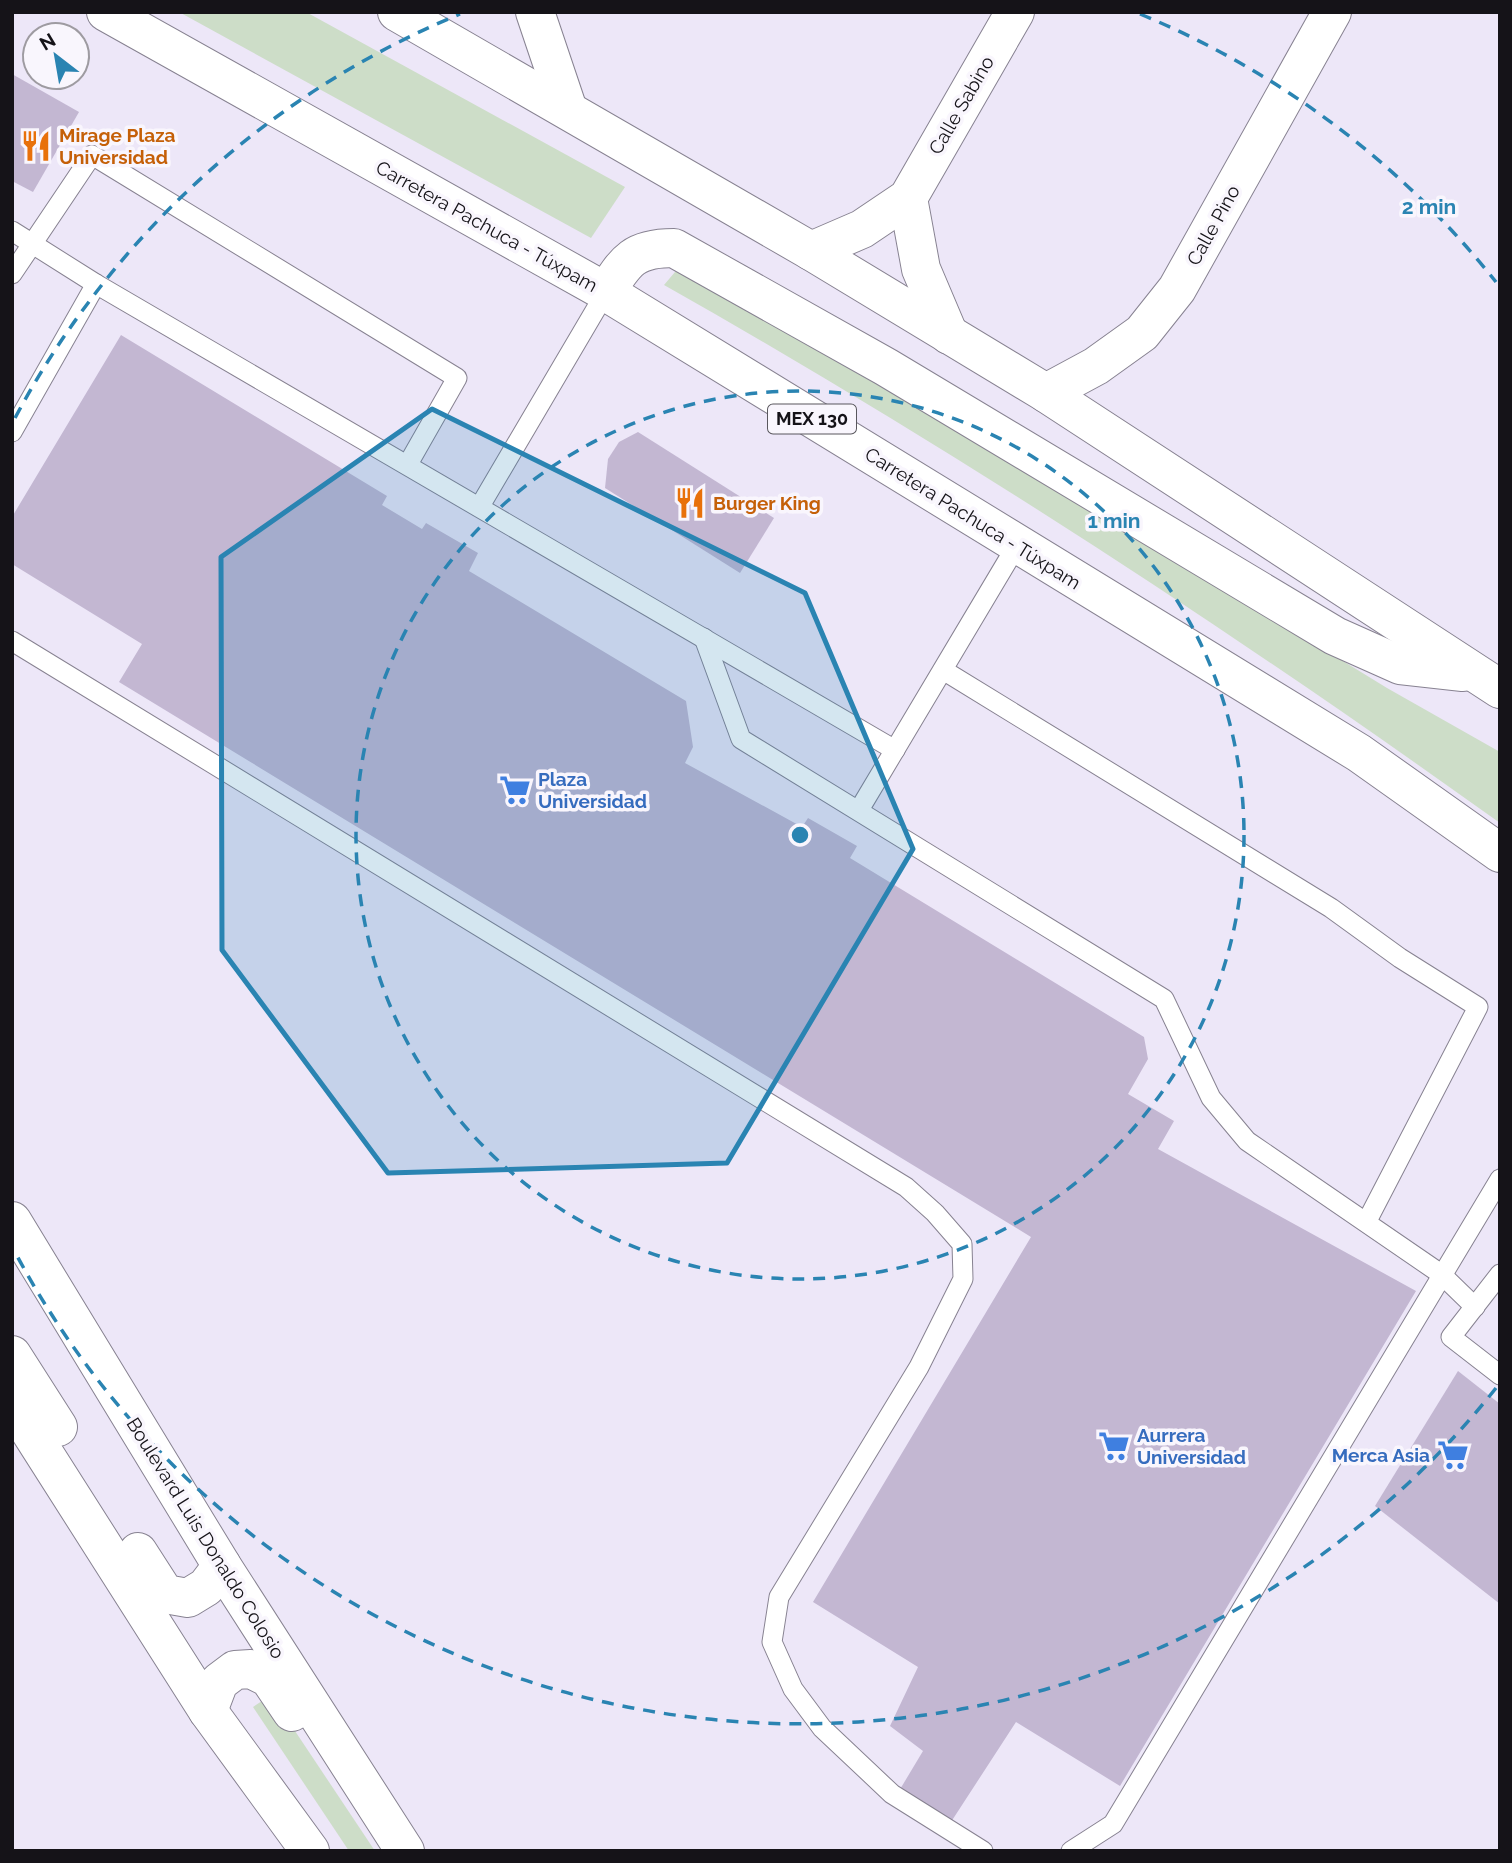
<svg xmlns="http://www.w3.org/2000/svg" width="1512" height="1863" font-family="Raleway,sans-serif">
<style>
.green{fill:#cdddc8}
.building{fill:#c3b7d2}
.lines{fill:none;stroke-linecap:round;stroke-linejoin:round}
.service-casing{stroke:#878291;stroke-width:21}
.minor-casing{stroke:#878291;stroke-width:40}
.primary-casing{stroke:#878291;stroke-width:40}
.service{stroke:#fff;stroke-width:19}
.minor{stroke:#fff;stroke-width:38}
.primary{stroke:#fff;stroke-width:38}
.marked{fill:#2a84b2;fill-opacity:0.2;stroke:#2a84b2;stroke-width:5;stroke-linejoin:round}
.ring{fill:none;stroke:#2a84b2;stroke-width:3.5;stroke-dasharray:12 9}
.labels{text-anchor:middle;stroke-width:7;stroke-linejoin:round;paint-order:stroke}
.shield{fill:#f9f6fd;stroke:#59575d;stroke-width:2}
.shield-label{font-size:18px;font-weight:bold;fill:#151318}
.street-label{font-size:19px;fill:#151318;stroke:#f9f6fd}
.food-label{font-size:19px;font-weight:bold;fill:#c56008;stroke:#f9f6fd;text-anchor:start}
.shop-label{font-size:19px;font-weight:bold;fill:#366cbe;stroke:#f9f6fd;text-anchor:start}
.centre{fill:#2a84b2;stroke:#f9f6fd;stroke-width:3.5}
.ring-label{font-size:21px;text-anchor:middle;font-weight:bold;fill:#2a84b2;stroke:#f9f6fd;stroke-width:7;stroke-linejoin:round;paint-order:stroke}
</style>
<rect width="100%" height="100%" fill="#ede7f8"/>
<g class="green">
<polygon points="179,12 306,12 625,187 591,238"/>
<path d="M675,272H688L996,448L1387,688L1500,752V823C1229,629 954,449 664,285Z"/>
<polygon points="271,1695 375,1851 349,1851 253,1707"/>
</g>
<g class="building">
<polygon points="12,74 79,112 33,192 12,181"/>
<polygon points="121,335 387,496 382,505 422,529 426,523 478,553 469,571 686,701 693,747 685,763 802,827 808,818 857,846 850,858 1144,1037 1148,1059 1128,1094 1174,1121 1158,1149 1416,1291 1120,1786 1016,1722 951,1822 899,1791 923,1751 890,1726 918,1667 813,1602 1031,1237 119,682 142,644 12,564 12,517"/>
<polygon points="638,432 774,518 740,573 605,488 608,459 619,442"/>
<polygon points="1458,1371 1500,1404 1500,1604 1375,1506"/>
</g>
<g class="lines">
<defs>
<g id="service">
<polyline points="12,231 96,284 895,750"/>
<polyline points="12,274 92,155 457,378 408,464"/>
<polyline points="12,432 96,284"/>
<polyline points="480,506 606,292"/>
<polyline points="704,638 741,739 1164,999 1211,1098 1247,1141 1441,1274 1475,1307"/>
<polyline points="12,641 906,1187 935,1213 962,1244 963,1279 919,1367 779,1597 772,1642 793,1689 822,1728 892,1794 983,1851"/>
<polyline points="943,670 1331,908 1400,958 1478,1007 1367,1221"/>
<polyline points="859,810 1017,545"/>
<polyline points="1500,1274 1451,1337 1500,1375"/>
<polyline points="1071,1851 1113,1824 1500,1179"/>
</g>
<g id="minor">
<polyline points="535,12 568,110"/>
<polyline points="908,198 921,269 949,335"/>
<polyline points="811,251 862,229 908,198 1015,12"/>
<polyline points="1046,393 1096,366 1142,333 1177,289 1332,12"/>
</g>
<g id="primary">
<polyline points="106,12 606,292 1359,753 1500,853"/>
<polyline points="397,12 811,251 1046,393 1500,689"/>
<path d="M606,292C626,260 634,248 674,248L886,367L1335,636L1400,665L1463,672"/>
<polyline points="12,1221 222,1566 405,1851"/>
<polyline points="12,1355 58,1427"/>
<polyline points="12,1403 208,1711 310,1851"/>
<polyline points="138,1552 165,1594 188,1598 206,1587 222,1566"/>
<polyline points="208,1711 219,1682 235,1670 251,1669 269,1678 292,1712"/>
</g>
</defs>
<use href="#service" class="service-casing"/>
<use href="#minor" class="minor-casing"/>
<use href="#primary" class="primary-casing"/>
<use href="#service" class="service"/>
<use href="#minor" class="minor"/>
<use href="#primary" class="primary"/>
</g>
<path class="marked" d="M432,409L805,593L913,849L727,1163L388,1173L222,950L221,557Z"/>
<g class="ring">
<circle cx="800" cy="835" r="444"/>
<path d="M1496 1388A889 889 0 0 1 15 1252M15 418A889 889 0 0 1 460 14M1140 14A889 889 0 0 1 1496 282"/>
</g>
<defs>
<symbol id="restaurant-bare" viewBox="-9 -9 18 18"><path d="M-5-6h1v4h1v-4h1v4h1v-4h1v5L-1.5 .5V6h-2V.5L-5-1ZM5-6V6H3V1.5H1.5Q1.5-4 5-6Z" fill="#e8710a" stroke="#f9f6fd" stroke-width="2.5" paint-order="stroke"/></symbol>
<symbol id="supermarket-bare" viewBox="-9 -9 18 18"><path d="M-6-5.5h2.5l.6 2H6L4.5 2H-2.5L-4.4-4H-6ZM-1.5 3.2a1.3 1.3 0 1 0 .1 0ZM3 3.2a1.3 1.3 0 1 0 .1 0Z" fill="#3f7fe0" stroke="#f9f6fd" stroke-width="2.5" paint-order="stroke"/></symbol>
</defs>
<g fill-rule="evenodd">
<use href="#restaurant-bare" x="14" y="124" width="44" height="44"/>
<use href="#restaurant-bare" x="668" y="481" width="44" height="44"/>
<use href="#supermarket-bare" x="493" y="768" width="44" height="44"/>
<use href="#supermarket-bare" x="1092" y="1424" width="44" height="44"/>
<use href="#supermarket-bare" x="1431" y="1433" width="44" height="44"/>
</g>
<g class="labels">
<rect class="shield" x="768" y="404.5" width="88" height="29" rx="5"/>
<g class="shield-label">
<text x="812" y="425">MEX 130</text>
</g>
<g class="street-label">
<text transform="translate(961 105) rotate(-60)" y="7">Calle Sabino</text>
<text transform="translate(1213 225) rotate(-61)" y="7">Calle Pino</text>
<text transform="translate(487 226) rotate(29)" y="7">Carretera Pachuca - Túxpam</text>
<text transform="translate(973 518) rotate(32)" y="7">Carretera Pachuca - Túxpam</text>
<text transform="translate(206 1538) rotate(58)" y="7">Boulevard Luis Donaldo Colosio</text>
</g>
<g class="food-label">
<text x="59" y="142">Mirage Plaza<tspan x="59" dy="22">Universidad</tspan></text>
<text x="713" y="510">Burger King</text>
</g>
<g class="shop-label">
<text x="538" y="786">Plaza<tspan x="538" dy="22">Universidad</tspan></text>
<text x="1137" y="1442">Aurrera<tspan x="1137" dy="22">Universidad</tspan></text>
<text x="1430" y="1462" text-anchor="end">Merca Asia</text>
</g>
</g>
<circle cx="800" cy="835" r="10" class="centre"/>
<g class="ring-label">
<text x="1429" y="214">2 min</text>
<text x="1114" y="528">1 min</text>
</g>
<rect width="1512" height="1863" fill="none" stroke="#151318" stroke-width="28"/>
<g transform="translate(56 56) rotate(329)"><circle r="33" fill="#f9f6fd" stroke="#9e9ba1" stroke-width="2"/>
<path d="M0-5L12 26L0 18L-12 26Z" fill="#2a84b2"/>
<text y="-10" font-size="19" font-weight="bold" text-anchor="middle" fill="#151318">N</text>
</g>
</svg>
